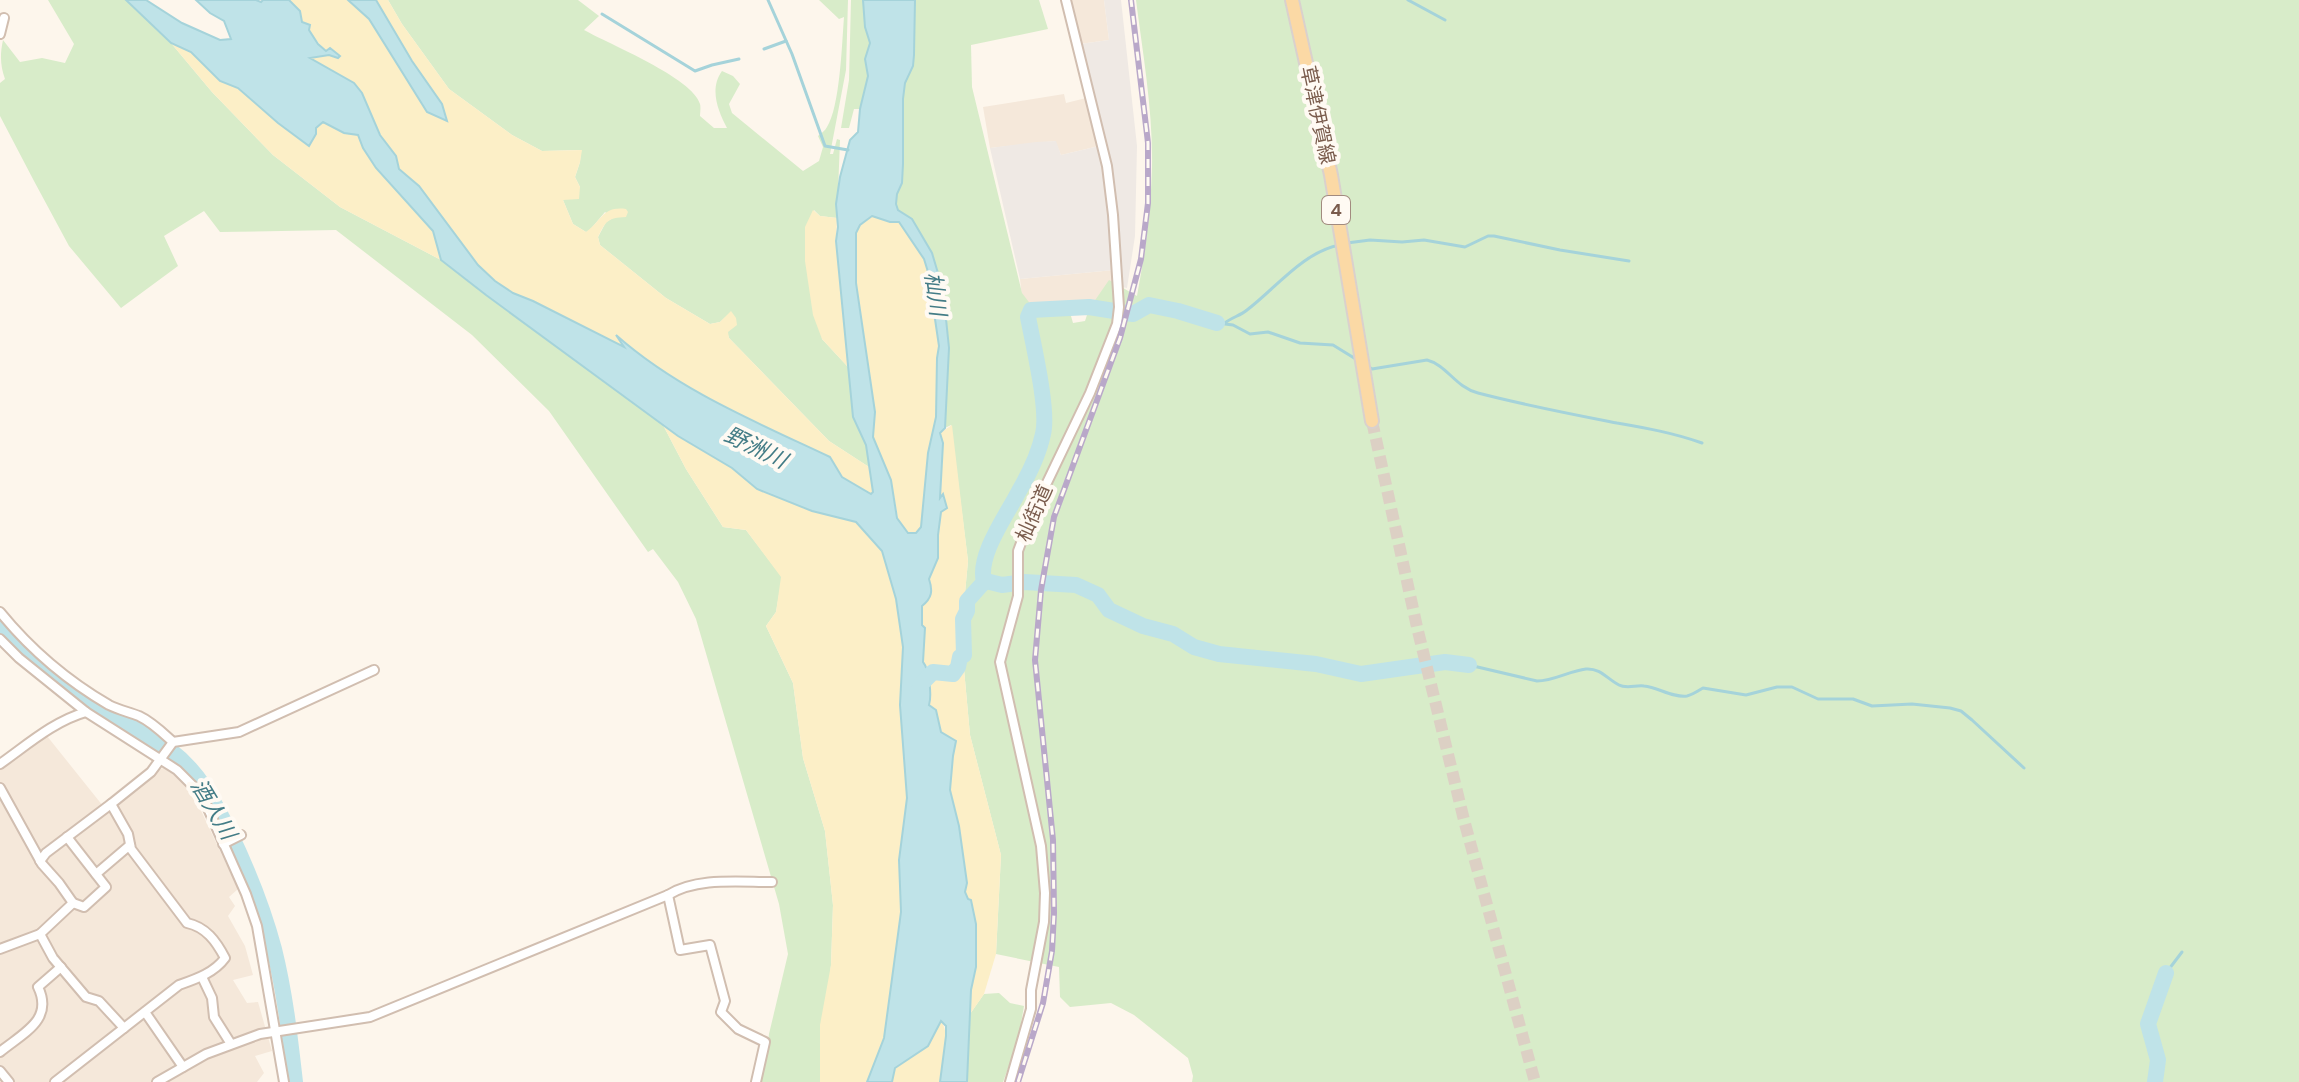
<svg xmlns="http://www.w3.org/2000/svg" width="2299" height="1082" font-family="'DM Sans','Noto Sans JP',sans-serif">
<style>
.residential{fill:#f5e8da}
.industrial{fill:#efe9e4}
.green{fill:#d8ecc9}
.sand{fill:#fcefc7}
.water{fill:#bfe3e8;stroke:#a5d3da;stroke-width:2;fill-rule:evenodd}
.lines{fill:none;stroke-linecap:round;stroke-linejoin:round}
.stream{stroke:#a5d3da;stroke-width:3}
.river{stroke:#bfe3e8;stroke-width:16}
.primary-tunnel{stroke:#dcd0c4;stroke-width:12;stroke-dasharray:12 6;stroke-linecap:butt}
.street-casing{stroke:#d1beb0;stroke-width:12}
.primary-casing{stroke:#dad1cd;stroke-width:16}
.street{stroke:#fff;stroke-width:8}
.primary{stroke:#fbd9a5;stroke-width:12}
.rail-casing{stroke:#b9a8c9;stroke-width:6}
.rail{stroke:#fffaf3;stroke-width:3;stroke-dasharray:9;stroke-linecap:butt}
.labels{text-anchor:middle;stroke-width:8;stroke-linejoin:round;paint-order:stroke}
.shield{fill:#fffaf3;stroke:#a28b7f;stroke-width:2}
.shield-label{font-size:18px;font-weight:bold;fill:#7a5c4d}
.street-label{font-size:20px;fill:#7a5c4d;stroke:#fffaf3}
.water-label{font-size:22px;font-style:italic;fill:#437c86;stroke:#fffaf3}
</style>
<rect width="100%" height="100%" fill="#fdf6ec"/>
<g class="residential">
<polygon points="1069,0 1104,0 1109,40 1080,44"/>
<polygon points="1064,94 1066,103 1086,98 1099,146 1061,155 1055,141 990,148 983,107"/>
<polygon points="1114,270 1116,302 1024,316 1020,279"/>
<polygon points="47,736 107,811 156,771 163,768 183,781 196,800 238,889 229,897 235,906 228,916 245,946 253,975 233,980 247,1003 258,1002 272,1051 255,1056 264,1073 257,1082 0,1082 0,769"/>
</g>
<g class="industrial">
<polygon points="1104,0 1121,0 1137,146 1135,236 1127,288 1122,287 1110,164 1080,44 1109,40"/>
<polygon points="1056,141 1061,155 1099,146 1104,167 1110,211 1114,270 1020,279 990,148 1036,142"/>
</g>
<g class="green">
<path d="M48,0H126L171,43L212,92L273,155L340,207L441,260L486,295L663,425L686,469L723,527L746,530L782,577L776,612L766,626L793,683L803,758L825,831L833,905L831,965L820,1082H758L766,1059L769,1034L788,954L779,904L696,619L678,582L653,549L648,552L549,411L472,335L336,230L220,232L204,211L164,236L178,266L121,308L69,246L34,181L0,116V83L5,79C0,65 0,54 3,40L20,62L42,58L65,63L74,44Z"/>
<path d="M388,0H578L599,16L584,30C609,44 693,78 700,104C701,107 700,114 700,116L714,128H727C718,111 709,89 722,71L733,76L740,84L729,104L732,113L803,171L819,161L823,147L818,136C821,133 825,131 827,127C840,107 842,43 844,17L839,19L819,0H848L846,70L830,154H833L837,139L840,140L837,218L820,216L814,210L822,339L848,367L853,417L866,445L869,467L829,441L729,338L727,332L731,312L720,322L710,324L666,298L600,245L598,237L606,222L613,218L605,212L589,231L586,232L573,224L563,200L580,187L575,177L580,162L581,150L542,151L512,135L449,89L402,24Z"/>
<polygon points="851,0 863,0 865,27 870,43 865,59 868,76 860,109 854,109 849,128 841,128 849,80"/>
<path d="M915,0H1039L1048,29L971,45L972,87L1022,293L1038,314L1069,309L1073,323L1085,321L1089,309L1109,280L1137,296C1145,252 1151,210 1152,167C1153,111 1143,55 1136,0H2299V1082H1192L1193,1076L1188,1058L1134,1015L1111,1003L1070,1007L1060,997L1059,967L996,954L1001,855L970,735L961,636L968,561L951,425L945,428L949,348L943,290L912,219L898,210L896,204L897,194L902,183L903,164V99L905,82L913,66L914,55Z"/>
<polygon points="999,993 1010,1003 1024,1006 1018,1041 1003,1082 967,1082 970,1014 984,994"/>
</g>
<g class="sand">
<path d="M289,0H348L369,19L427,112L446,121L442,104L412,61L376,0H388L402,24L449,89L512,135L542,151L582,150L580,162L575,177L580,187L579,199L563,200L573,224L586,232C602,221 602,206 626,209L628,212L626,217C607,218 606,221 598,237L600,245L666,298L710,324L720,322L731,311L736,318L737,325L728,332L729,338L829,441L869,467L873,492L872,494L842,477L830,457C759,424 681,392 621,339L626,348L533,301L513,293L495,281L478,265L419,186L399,169L396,156L380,135L362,93L353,83L309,58L329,55L301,22L300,11Z"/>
<polygon points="171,43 191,52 220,81 238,88 278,123 308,146 316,134 316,128 323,122 344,133 358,135 363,148 433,231 441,260 340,207 273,155 212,92"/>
<polygon points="813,210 820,216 837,218 836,241 848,367 822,339 813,315 805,261 805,227"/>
<polygon points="872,216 890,222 899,222 924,259 928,272 939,346 937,358 936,417 928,453 921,527 916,533 908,534 898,518 891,480 873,437 875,412 856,283 856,233 860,225"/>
<polygon points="663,425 732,468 757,489 812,511 856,522 882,551 896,600 903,647 900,705 907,798 899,860 901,912 884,1038 867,1082 820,1082 820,1025 831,965 833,905 825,831 803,758 793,683 766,626 776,612 781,577 746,530 723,527 686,469"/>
<polygon points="952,425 968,561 961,636 970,735 1001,855 996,954 984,994 970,1014 971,990 976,967 968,899 965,892 967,883 959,826 950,790 953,756 956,741 941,732 936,710 928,705 928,667 923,662 925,628 922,625 922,606 929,579 938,558 943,443 940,433"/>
<path d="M940,1020C952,1032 942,1065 940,1082H892L894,1068L928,1046Z"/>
</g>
<g class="water">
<path d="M126,0H146L182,23L220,40L231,39L224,21L210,13L196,0H256L261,2L263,0H289L300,11L302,22L310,25L309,30L318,44L326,51L330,48L340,56L338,58L329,55L310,58L354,83L362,93L380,135L396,156L399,169L419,186L478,265L495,281L513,293L533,301L624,347L616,335C678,390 756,422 830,457L842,477L871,494L873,492L866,445L853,417L836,241L838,227L836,204L840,177L850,140L858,132L860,109L868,76L865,59L870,43L865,27L863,0H915L914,55L913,66L905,83L903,99V164L902,183L897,194L896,204L898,210L912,219L932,253L943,290L949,348L945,428L940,433L943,443L940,498L943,494L947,508L941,512L938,535V558L929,579C933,591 932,598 922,606V625L925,628L923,662C929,669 932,695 929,705L936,710L941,732L956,741L953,756L950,790L959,826L967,883L965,892L968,899L971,900L976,924V967L971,990L967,1082H940L946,1036V1026L941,1021L928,1046L895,1068L892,1082H867L884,1038L901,912L899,860L907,798L900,705L903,647L896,599L882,551L856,522L812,511L757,489L732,468L678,436L486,295L441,260L433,231L376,168L363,148L358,135L344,133L323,122L316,128V134L309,146L278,123L238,88L220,81L191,52L171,43ZM872,216L890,222H899L924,259L928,272L939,346L937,358L936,417L928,453L921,527L916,533H908L897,518L891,480L873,437L875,412L856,283V233L860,225Z"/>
<polygon points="348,0 376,0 412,61 442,104 447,121 427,112 369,19"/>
</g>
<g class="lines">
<g class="stream">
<polyline points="768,0 792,54 825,146 848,150"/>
<polyline points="1408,0 1445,20"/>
<polyline points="602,14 695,71 712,65 739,59"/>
<polyline points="764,49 786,41"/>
<polyline points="1347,243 1370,240 1402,242 1424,240 1465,247 1488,236 1494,236 1560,250 1629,261"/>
<polyline points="1217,323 1233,325 1250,334 1268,332 1300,343 1333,345 1359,361"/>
<path d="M1225,323C1232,317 1240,316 1247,310C1276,288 1302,253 1339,245"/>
<path d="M1369,367L1372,369L1427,360C1447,365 1455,387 1478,393C1524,405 1571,414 1617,423C1646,428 1674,433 1702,443"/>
<path d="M1469,665L1537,681C1554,681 1569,671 1586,669C1601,668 1607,679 1619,685C1626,689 1636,685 1644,686C1658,687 1672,698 1687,696C1692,695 1698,691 1703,688L1746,695L1777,687H1792L1818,699H1853L1872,706L1912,704L1950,708L1961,711L1972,720L2024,768"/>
<polyline points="2166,973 2182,952"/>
</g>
<g class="river">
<polyline points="984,582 986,581 1002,585 1024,582 1076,585 1098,595 1109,610 1143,626 1173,634 1194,647 1219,654 1316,664 1361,674 1445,662 1469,665"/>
<path d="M0,624C43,683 113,710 171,751C198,771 213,800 228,829C247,868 263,908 274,949C285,993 290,1038 295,1082"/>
<path d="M917,694L922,683L933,672L953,674L958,667L960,657L964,655L963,619L967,611V601L984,582C977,555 1007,515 1019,491C1029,474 1039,453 1043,434C1049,410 1033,344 1028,317L1031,310L1089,307L1133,314L1149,305L1178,311L1217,323"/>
<polyline points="2155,1082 2158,1060 2148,1024 2166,973"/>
</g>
<polyline class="primary-tunnel" points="1372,421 1417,627 1464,820 1535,1082"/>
<defs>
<g id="street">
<polyline points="0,34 4,18"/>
<path d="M0,612C31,650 66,680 109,705C119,710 129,712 139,716C152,722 163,733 173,742"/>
<polyline points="0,639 19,658 86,712"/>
<path d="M0,764C27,745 54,721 86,712L177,770L202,795L246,894L257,926L284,1082"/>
<polyline points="0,788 42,864 59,883 73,903 40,934 53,958 86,997 99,1001 124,1028"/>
<polyline points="67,837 106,887 84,907 73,903"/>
<polyline points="223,844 241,835"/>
<polyline points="40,861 46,853 111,804"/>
<polyline points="96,874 130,845"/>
<polyline points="668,895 680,950 710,945 725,1001 721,1012 738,1029 765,1042 756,1082"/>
<polyline points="0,949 40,934"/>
<polyline points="202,977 212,998 214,1017 231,1044"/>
<polyline points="145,1012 183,1067"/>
<path d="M0,1052C23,1033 54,1020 38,987L61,967"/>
<polyline points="0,1071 9,1082"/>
<path d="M55,1082L179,985C196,979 214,973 225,958C216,941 206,927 187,923L131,849L128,834L111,804L151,772L173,742L239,732L374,670"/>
<path d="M157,1082L206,1054L260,1034L370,1017L668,895C697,877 738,882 772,882"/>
<polyline points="1010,1082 1031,1009 1031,990 1044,922 1045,893 1041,846 1000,662 1018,596 1018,551 1031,516 1090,393 1117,324 1119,307 1113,215 1107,166 1066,0"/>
</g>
<polyline id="primary" points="1292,0 1331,175 1372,421"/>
</defs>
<use href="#street" class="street-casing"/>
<use href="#primary" class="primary-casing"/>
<use href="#street" class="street"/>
<use href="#primary" class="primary"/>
<defs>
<polyline id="rail" points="1018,1082 1043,1003 1052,951 1054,913 1053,840 1035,660 1041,590 1054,517 1120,338 1141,259 1148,203 1148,143 1131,0"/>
</defs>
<use href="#rail" class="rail-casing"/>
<use href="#rail" class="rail"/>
</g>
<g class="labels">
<rect class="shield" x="1322" y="196" width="28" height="28" rx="6"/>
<g class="shield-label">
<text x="1336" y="216">4</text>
</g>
<g class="street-label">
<text transform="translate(1318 115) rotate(78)" y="7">草津伊賀線</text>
<text transform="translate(1034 513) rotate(-66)" y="7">杣街道</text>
</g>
<g class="water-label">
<text transform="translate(936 294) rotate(82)" y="8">杣川</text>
<text transform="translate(756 447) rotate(26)" y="8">野洲川</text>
<text transform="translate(214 809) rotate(59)" y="8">酒人川</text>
</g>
</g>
</svg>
